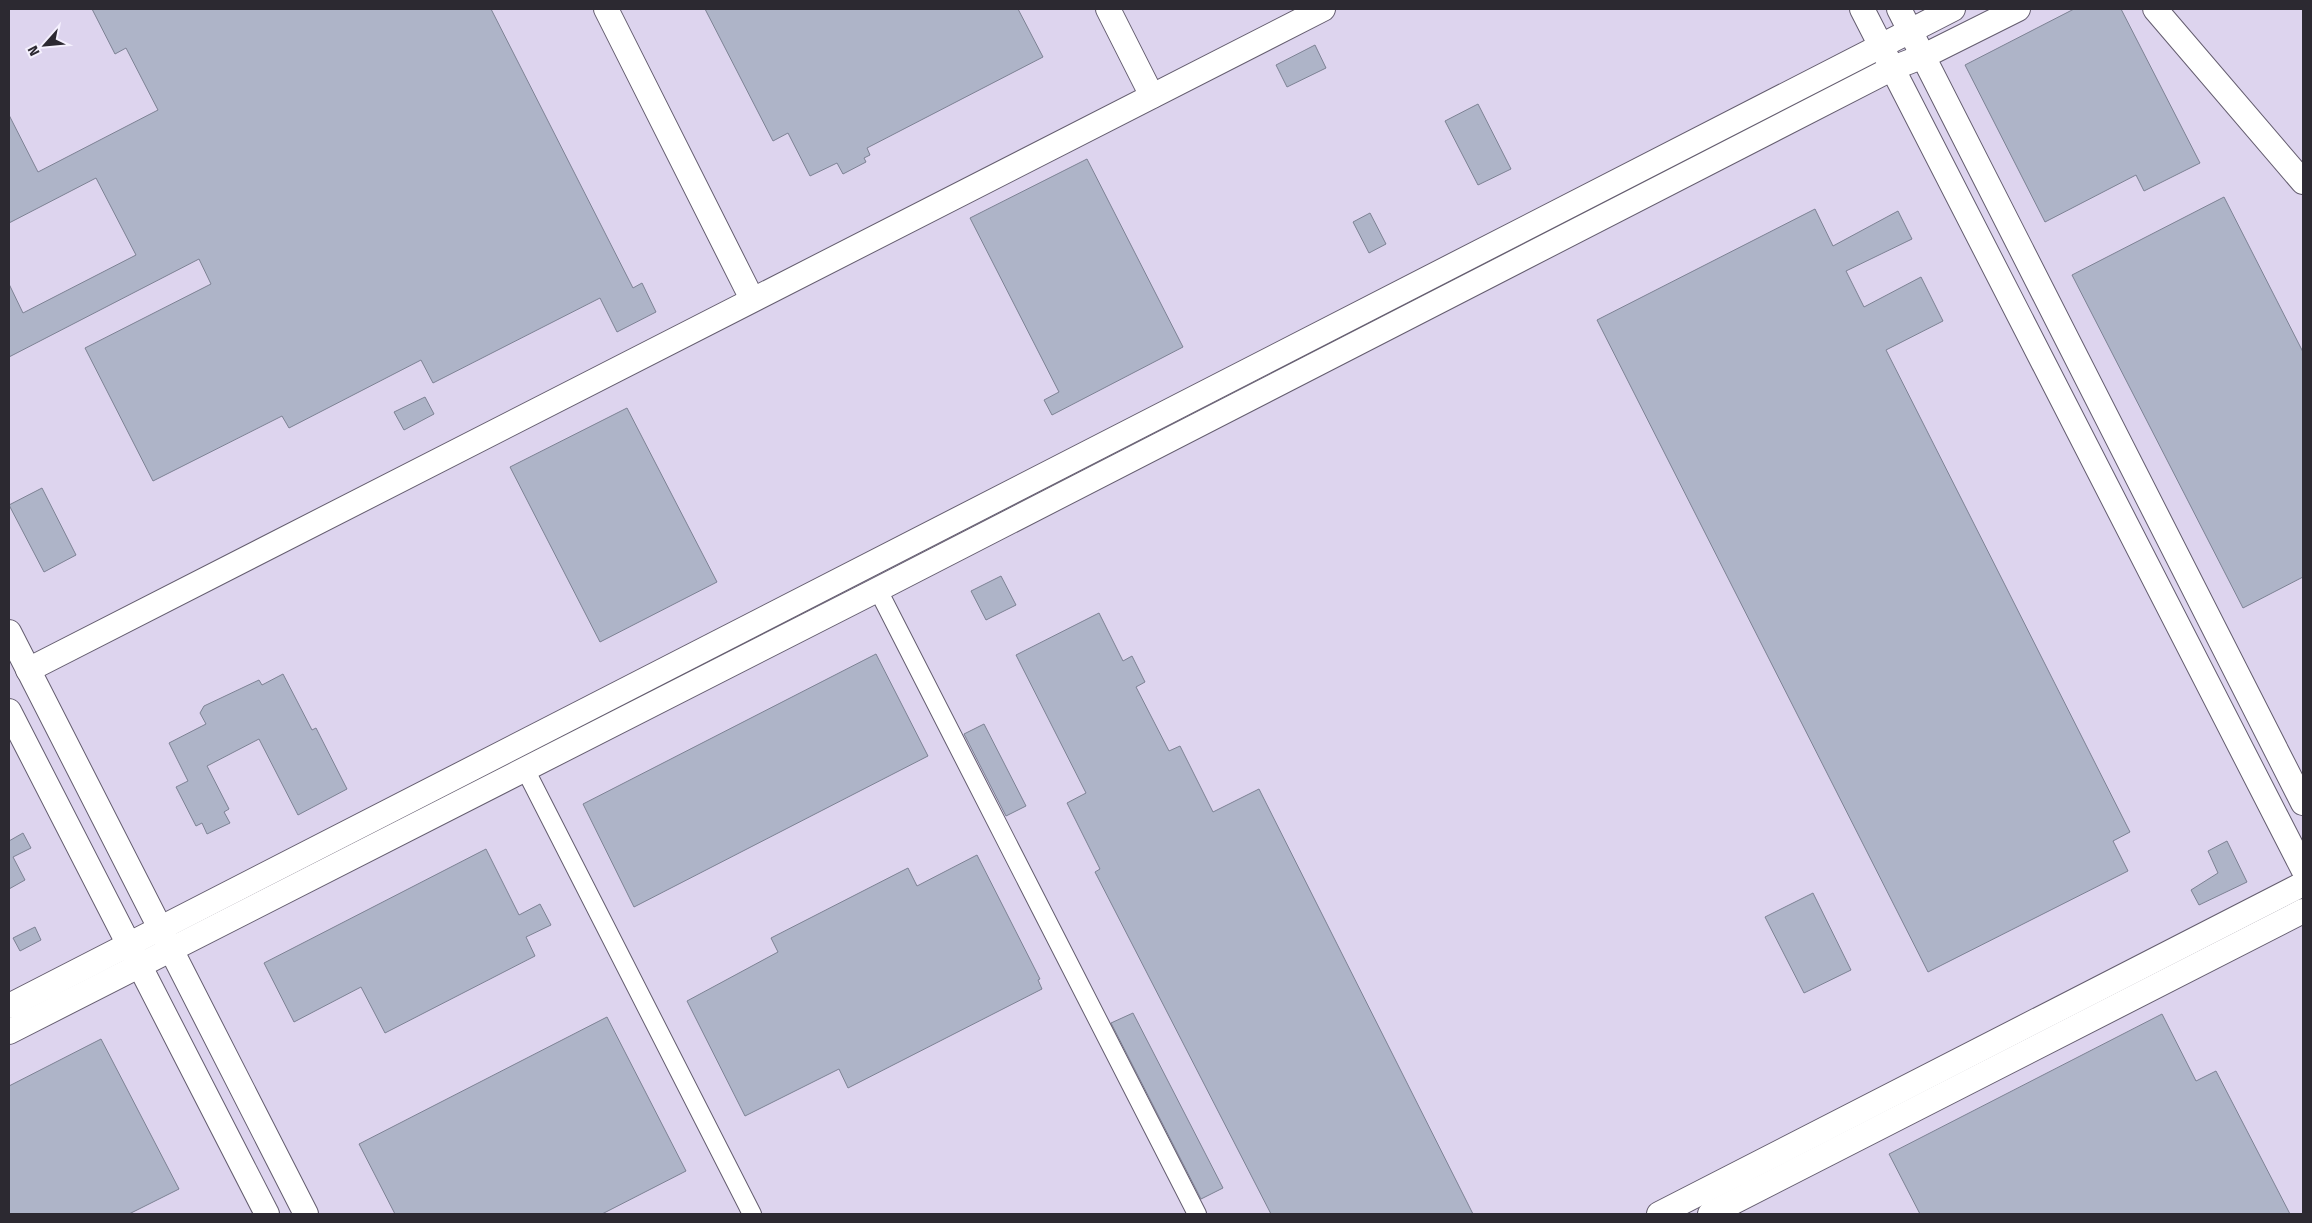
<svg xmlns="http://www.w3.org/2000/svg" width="2312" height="1223" font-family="'Fira Sans',sans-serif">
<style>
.built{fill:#ddd4ee}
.building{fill:#aeb4c8;stroke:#7d8294}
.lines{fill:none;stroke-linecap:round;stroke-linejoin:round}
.street-casing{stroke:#645d6f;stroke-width:20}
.secondary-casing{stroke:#645d6f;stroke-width:26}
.street{stroke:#fff;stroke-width:18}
.secondary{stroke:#fff;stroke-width:24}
</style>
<rect width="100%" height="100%" fill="#e9e2f7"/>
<rect class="built" x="9" y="9" width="2294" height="1205"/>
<g class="building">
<polygon points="92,9 491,9 633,288 642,283 656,312 617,332 600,298 433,383 421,360 289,428 282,416 153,481 85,348 211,284 199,259 9,357 9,284 23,313 136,255 96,178 9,223 9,115 38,172 158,110 126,48 115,54"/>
<polygon points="705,9 1018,9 1043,57 867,148 870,155 864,158 866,162 843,174 837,163 810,176 788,133 773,141"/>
<polygon points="2074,9 2121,9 2200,163 2144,191 2136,175 2045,222 1965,65"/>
<polygon points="1315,45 1326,68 1287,87 1276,65"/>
<polygon points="1478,104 1511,169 1478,185 1445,121"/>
<polygon points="1087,159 1183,347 1052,415 1044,400 1059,392 970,218"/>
<polygon points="2224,197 2303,352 2303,577 2243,608 2072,275"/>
<polygon points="1815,209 1833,246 1898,211 1912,239 1846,271 1864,307 1921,277 1943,321 1886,350 2130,832 2113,841 2128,871 1928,972 1597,320"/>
<polygon points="1370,213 1386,244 1369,253 1353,222"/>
<polygon points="425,397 434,414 404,430 394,412"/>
<polygon points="627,408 717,582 600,642 510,467"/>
<polygon points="42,488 76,555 44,572 9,505"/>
<polygon points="1001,576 1016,605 986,620 971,591"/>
<polygon points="1099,613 1123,661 1132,656 1145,682 1136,687 1169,751 1180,746 1213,812 1259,789 1473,1214 1271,1214 1095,872 1100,869 1067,803 1086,793 1016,655"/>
<polygon points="876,654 928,756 634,907 583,804"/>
<polygon points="283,674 312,730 316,728 347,789 298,815 259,739 207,766 229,809 224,812 230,823 207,834 202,823 196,826 176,787 188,781 169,743 206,724 200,713 204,706 259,680 262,685"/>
<polygon points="984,724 1026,806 1006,816 964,734"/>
<polygon points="23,833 31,848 13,857 25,880 9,889 9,841"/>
<polygon points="2227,841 2247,882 2199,905 2191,890 2218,873 2208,851"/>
<polygon points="486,849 519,915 540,904 551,925 526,937 535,956 385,1033 361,987 294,1022 264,963"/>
<polygon points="977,855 1040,979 1038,980 1042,989 848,1088 839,1069 745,1116 687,1001 778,952 771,938 908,868 917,886"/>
<polygon points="1813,893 1851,970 1804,993 1765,917"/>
<polygon points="35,927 41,940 20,951 13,938"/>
<polygon points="1133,1013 1223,1188 1201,1199 1111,1023"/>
<polygon points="2162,1014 2196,1081 2216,1071 2290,1214 1920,1214 1889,1154"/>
<polygon points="607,1017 686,1171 602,1214 395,1214 359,1144"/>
<polygon points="101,1039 179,1189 129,1214 9,1214 9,1086"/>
</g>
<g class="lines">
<defs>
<g id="street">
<polyline points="878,590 1197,1214"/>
<polyline points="525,769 752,1214"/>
</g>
<g id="secondary">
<polyline points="606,9 752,299"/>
<polyline points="1108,9 1152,96"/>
<polyline points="1862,9 2303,869"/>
<polyline points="1899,9 2303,803"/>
<polyline points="2155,9 2303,182"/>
<polyline points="9,632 306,1214"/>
<polyline points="28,670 1323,9"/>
<polyline points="9,711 267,1214"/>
<polyline points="9,1006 1953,9"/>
<polyline points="9,1032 873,592 1893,68 1924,56 2018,9"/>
<polyline points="1659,1214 2303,884"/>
<polyline points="1710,1214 2303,911"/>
</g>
</defs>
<use href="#street" class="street-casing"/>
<use href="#secondary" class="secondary-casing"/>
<use href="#street" class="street"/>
<use href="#secondary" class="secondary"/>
</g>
<rect width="2312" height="1223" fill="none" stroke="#2c2931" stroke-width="20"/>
<g transform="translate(45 45) rotate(243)" stroke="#f5f1fe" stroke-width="4" paint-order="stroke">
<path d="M0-4L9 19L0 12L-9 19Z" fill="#2c2931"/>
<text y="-8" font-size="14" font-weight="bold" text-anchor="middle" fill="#2c2931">N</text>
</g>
</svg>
